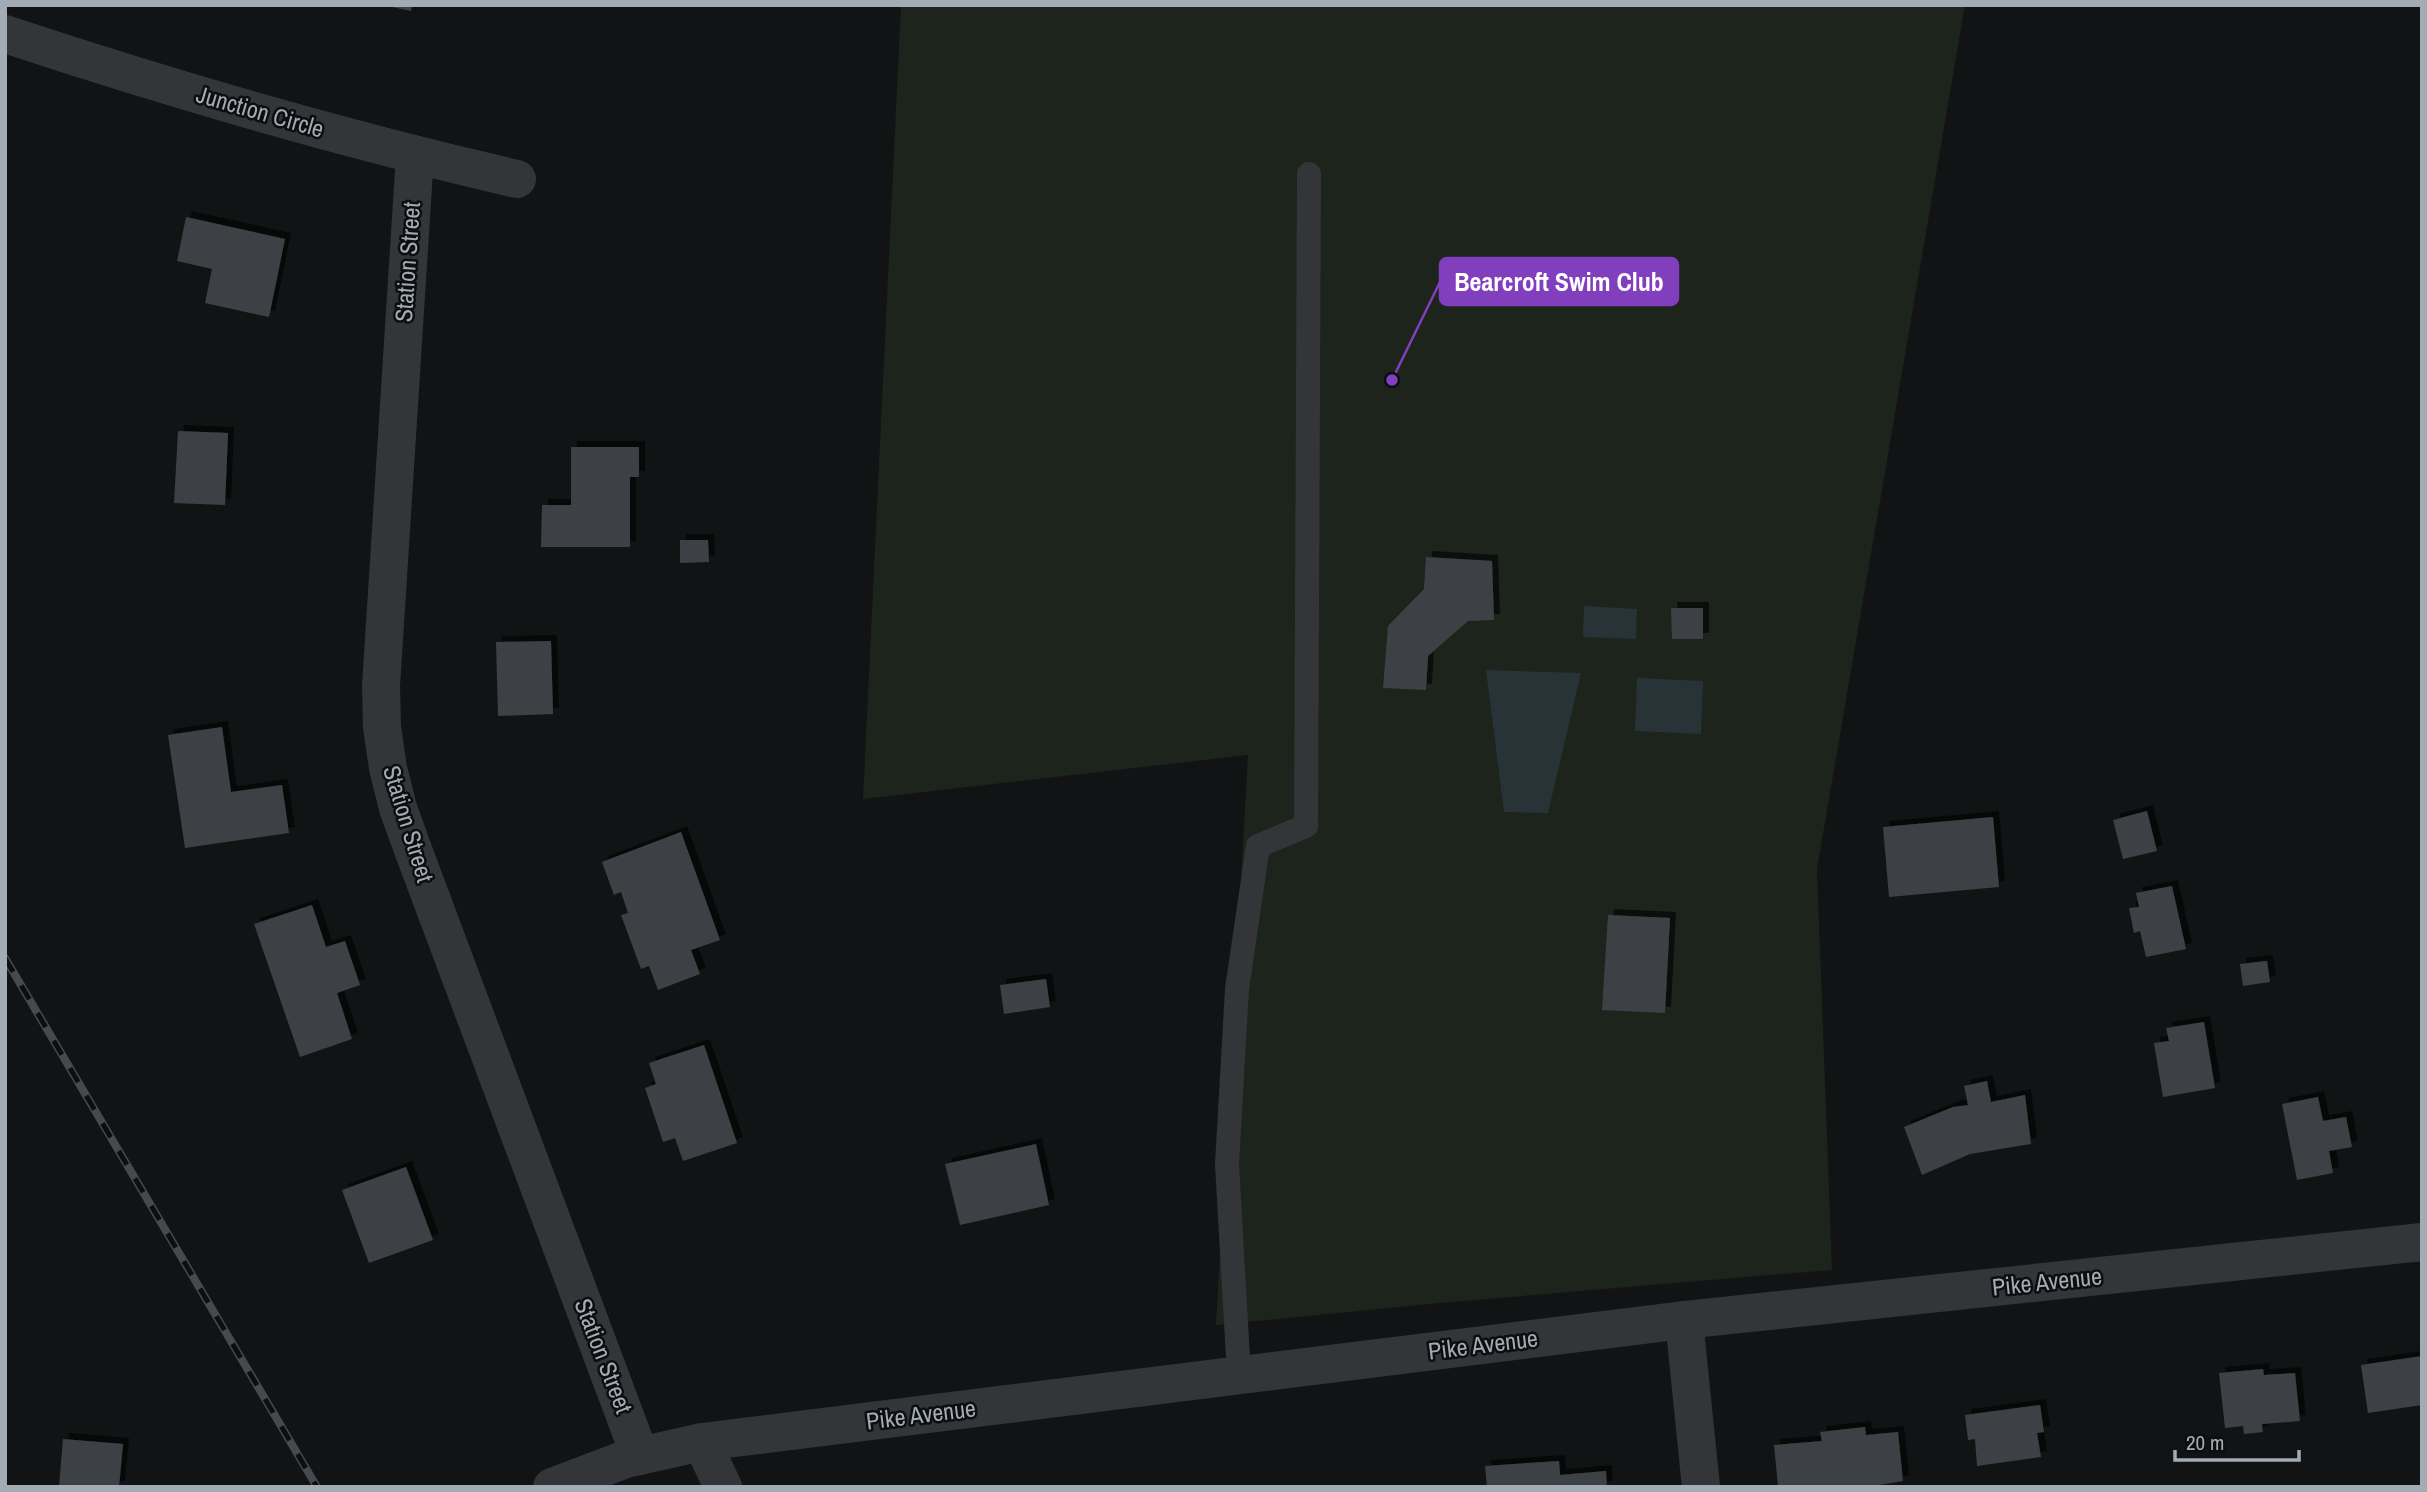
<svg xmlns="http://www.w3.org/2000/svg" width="2427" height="1492" font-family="'Archivo Narrow',sans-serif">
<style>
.green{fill:#1c241c}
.water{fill:#283338}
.building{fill:#3e4144;filter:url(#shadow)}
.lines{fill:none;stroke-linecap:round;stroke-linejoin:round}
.service{stroke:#333539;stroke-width:24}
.minor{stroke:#333539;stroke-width:38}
.tertiary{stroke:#333539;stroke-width:38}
.rail-casing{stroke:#46494e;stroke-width:8}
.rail{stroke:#0d0e0f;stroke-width:5;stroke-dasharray:16;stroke-linecap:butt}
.labels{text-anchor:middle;stroke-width:5;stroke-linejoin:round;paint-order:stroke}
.street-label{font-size:24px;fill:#a3abb5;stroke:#0d0e0f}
.leader{fill:none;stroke:#813fbe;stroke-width:2.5}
.callout-dot{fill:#813fbe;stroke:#0d0e0f;stroke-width:2.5}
.callout{fill:#813fbe;stroke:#813fbe;stroke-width:2.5}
.callout-label{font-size:26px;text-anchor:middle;font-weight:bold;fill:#fff}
</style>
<defs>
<filter id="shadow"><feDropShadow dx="6" dy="-6" stdDeviation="0" flood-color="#0009"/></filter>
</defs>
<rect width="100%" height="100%" fill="#121314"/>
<polygon class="green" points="901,5 1965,5 1817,869 1832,1270 1450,1302 1216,1325 1248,755 863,799"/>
<g class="water">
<polygon points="1584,606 1637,609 1636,639 1583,637"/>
<polygon points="1486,670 1581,673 1548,813 1504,812"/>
<polygon points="1637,678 1703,681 1701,734 1635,731"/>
</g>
<g class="building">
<polygon points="383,5 412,5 411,11"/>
<polygon points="186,217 285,239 269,317 205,303 212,269 177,261"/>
<polygon points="178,431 228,433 225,505 174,503"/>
<polygon points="571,447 639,447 639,477 630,477 630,547 541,547 542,505 571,505"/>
<polygon points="680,540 708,540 709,562 680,563"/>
<polygon points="1426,557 1492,561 1494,620 1468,621 1428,656 1426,690 1383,688 1388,626 1424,589"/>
<polygon points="1671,608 1703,608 1703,639 1672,639"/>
<polygon points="551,641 553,714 498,716 496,642"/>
<polygon points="222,727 231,792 282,785 289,833 185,848 168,735"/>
<polygon points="2147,811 2157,851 2123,859 2113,820"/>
<polygon points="1993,817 1999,887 1889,897 1883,827"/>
<polygon points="681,832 720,940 691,950 700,974 658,990 649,966 641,969 621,915 628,913 621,892 614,895 602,862"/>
<polygon points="2172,886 2186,949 2146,957 2140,931 2134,933 2129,908 2139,907 2136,893"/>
<polygon points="312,905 326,947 345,941 360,985 337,993 352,1039 300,1057 254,924"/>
<polygon points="1608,915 1670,918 1665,1013 1602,1010"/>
<polygon points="2267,961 2270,982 2243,986 2240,964"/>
<polygon points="1046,979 1050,1007 1004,1014 1000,985"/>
<polygon points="2204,1022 2215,1088 2163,1097 2154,1043 2169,1041 2166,1028"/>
<polygon points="704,1045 737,1143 683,1161 675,1138 663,1142 645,1088 656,1084 649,1063"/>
<polygon points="1987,1081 1991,1102 2025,1095 2031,1144 1970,1154 1922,1175 1904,1127 1953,1107 1968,1105 1964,1086"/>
<polygon points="2318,1097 2323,1121 2346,1117 2352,1147 2329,1151 2333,1173 2297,1180 2282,1104"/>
<polygon points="1036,1144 1049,1205 960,1225 945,1164"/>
<polygon points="406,1167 433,1240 369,1263 342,1190"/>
<polygon points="2422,1356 2422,1405 2368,1413 2361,1365"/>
<polygon points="2263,1369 2264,1375 2295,1373 2300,1421 2262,1424 2263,1432 2244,1434 2243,1426 2225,1428 2219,1373"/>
<polygon points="2040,1405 2044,1432 2037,1433 2041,1457 1977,1466 1975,1439 1968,1440 1965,1415"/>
<polygon points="1865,1427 1866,1435 1898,1432 1903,1481 1867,1487 1778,1487 1774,1445 1822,1441 1820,1432"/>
<polygon points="63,1439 123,1444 119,1487 59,1487"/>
<polygon points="1559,1461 1560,1475 1606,1471 1607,1487 1487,1487 1485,1466"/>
</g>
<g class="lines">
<polyline class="service" points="1239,1375 1227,1164 1237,989 1258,846 1306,826 1309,174"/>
<g class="minor">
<path d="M5,34C174,90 344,139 517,179"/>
<polyline points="415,155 381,686 382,727 388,768 398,808 412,847 640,1456"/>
<polyline points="1684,1320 1701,1487"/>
<polyline points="702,1442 723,1487"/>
</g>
<polyline class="tertiary" points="552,1487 626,1459 702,1442 1684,1320 2422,1242"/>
<defs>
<polyline id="rail" points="5,958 317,1487"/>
</defs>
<use href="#rail" class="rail-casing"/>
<use href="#rail" class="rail"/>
</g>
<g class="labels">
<g class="street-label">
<text transform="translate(260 112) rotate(16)" y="8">Junction Circle</text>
<text transform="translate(408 262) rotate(-86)" y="8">Station Street</text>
<text transform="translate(408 824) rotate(73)" y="8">Station Street</text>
<text transform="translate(2047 1282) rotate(-6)" y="8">Pike Avenue</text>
<text transform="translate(1483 1345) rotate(-7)" y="8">Pike Avenue</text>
<text transform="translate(603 1356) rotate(69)" y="8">Station Street</text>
<text transform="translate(921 1415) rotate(-7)" y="8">Pike Avenue</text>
</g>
</g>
<path class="leader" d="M1392 380L1440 282"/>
<circle class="callout-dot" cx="1392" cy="380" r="7"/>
<rect class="callout" x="1440" y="258" width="238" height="47" rx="7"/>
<g class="callout-label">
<text x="1559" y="291">Bearcroft Swim Club</text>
</g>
<rect width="2427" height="1492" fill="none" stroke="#a3abb5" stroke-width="14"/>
<path d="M2175 1450v10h124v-10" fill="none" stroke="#a3abb5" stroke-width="3.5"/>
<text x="2186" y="1450" font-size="21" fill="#a3abb5" stroke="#0d0e0f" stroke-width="5" paint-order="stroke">20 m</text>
</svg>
